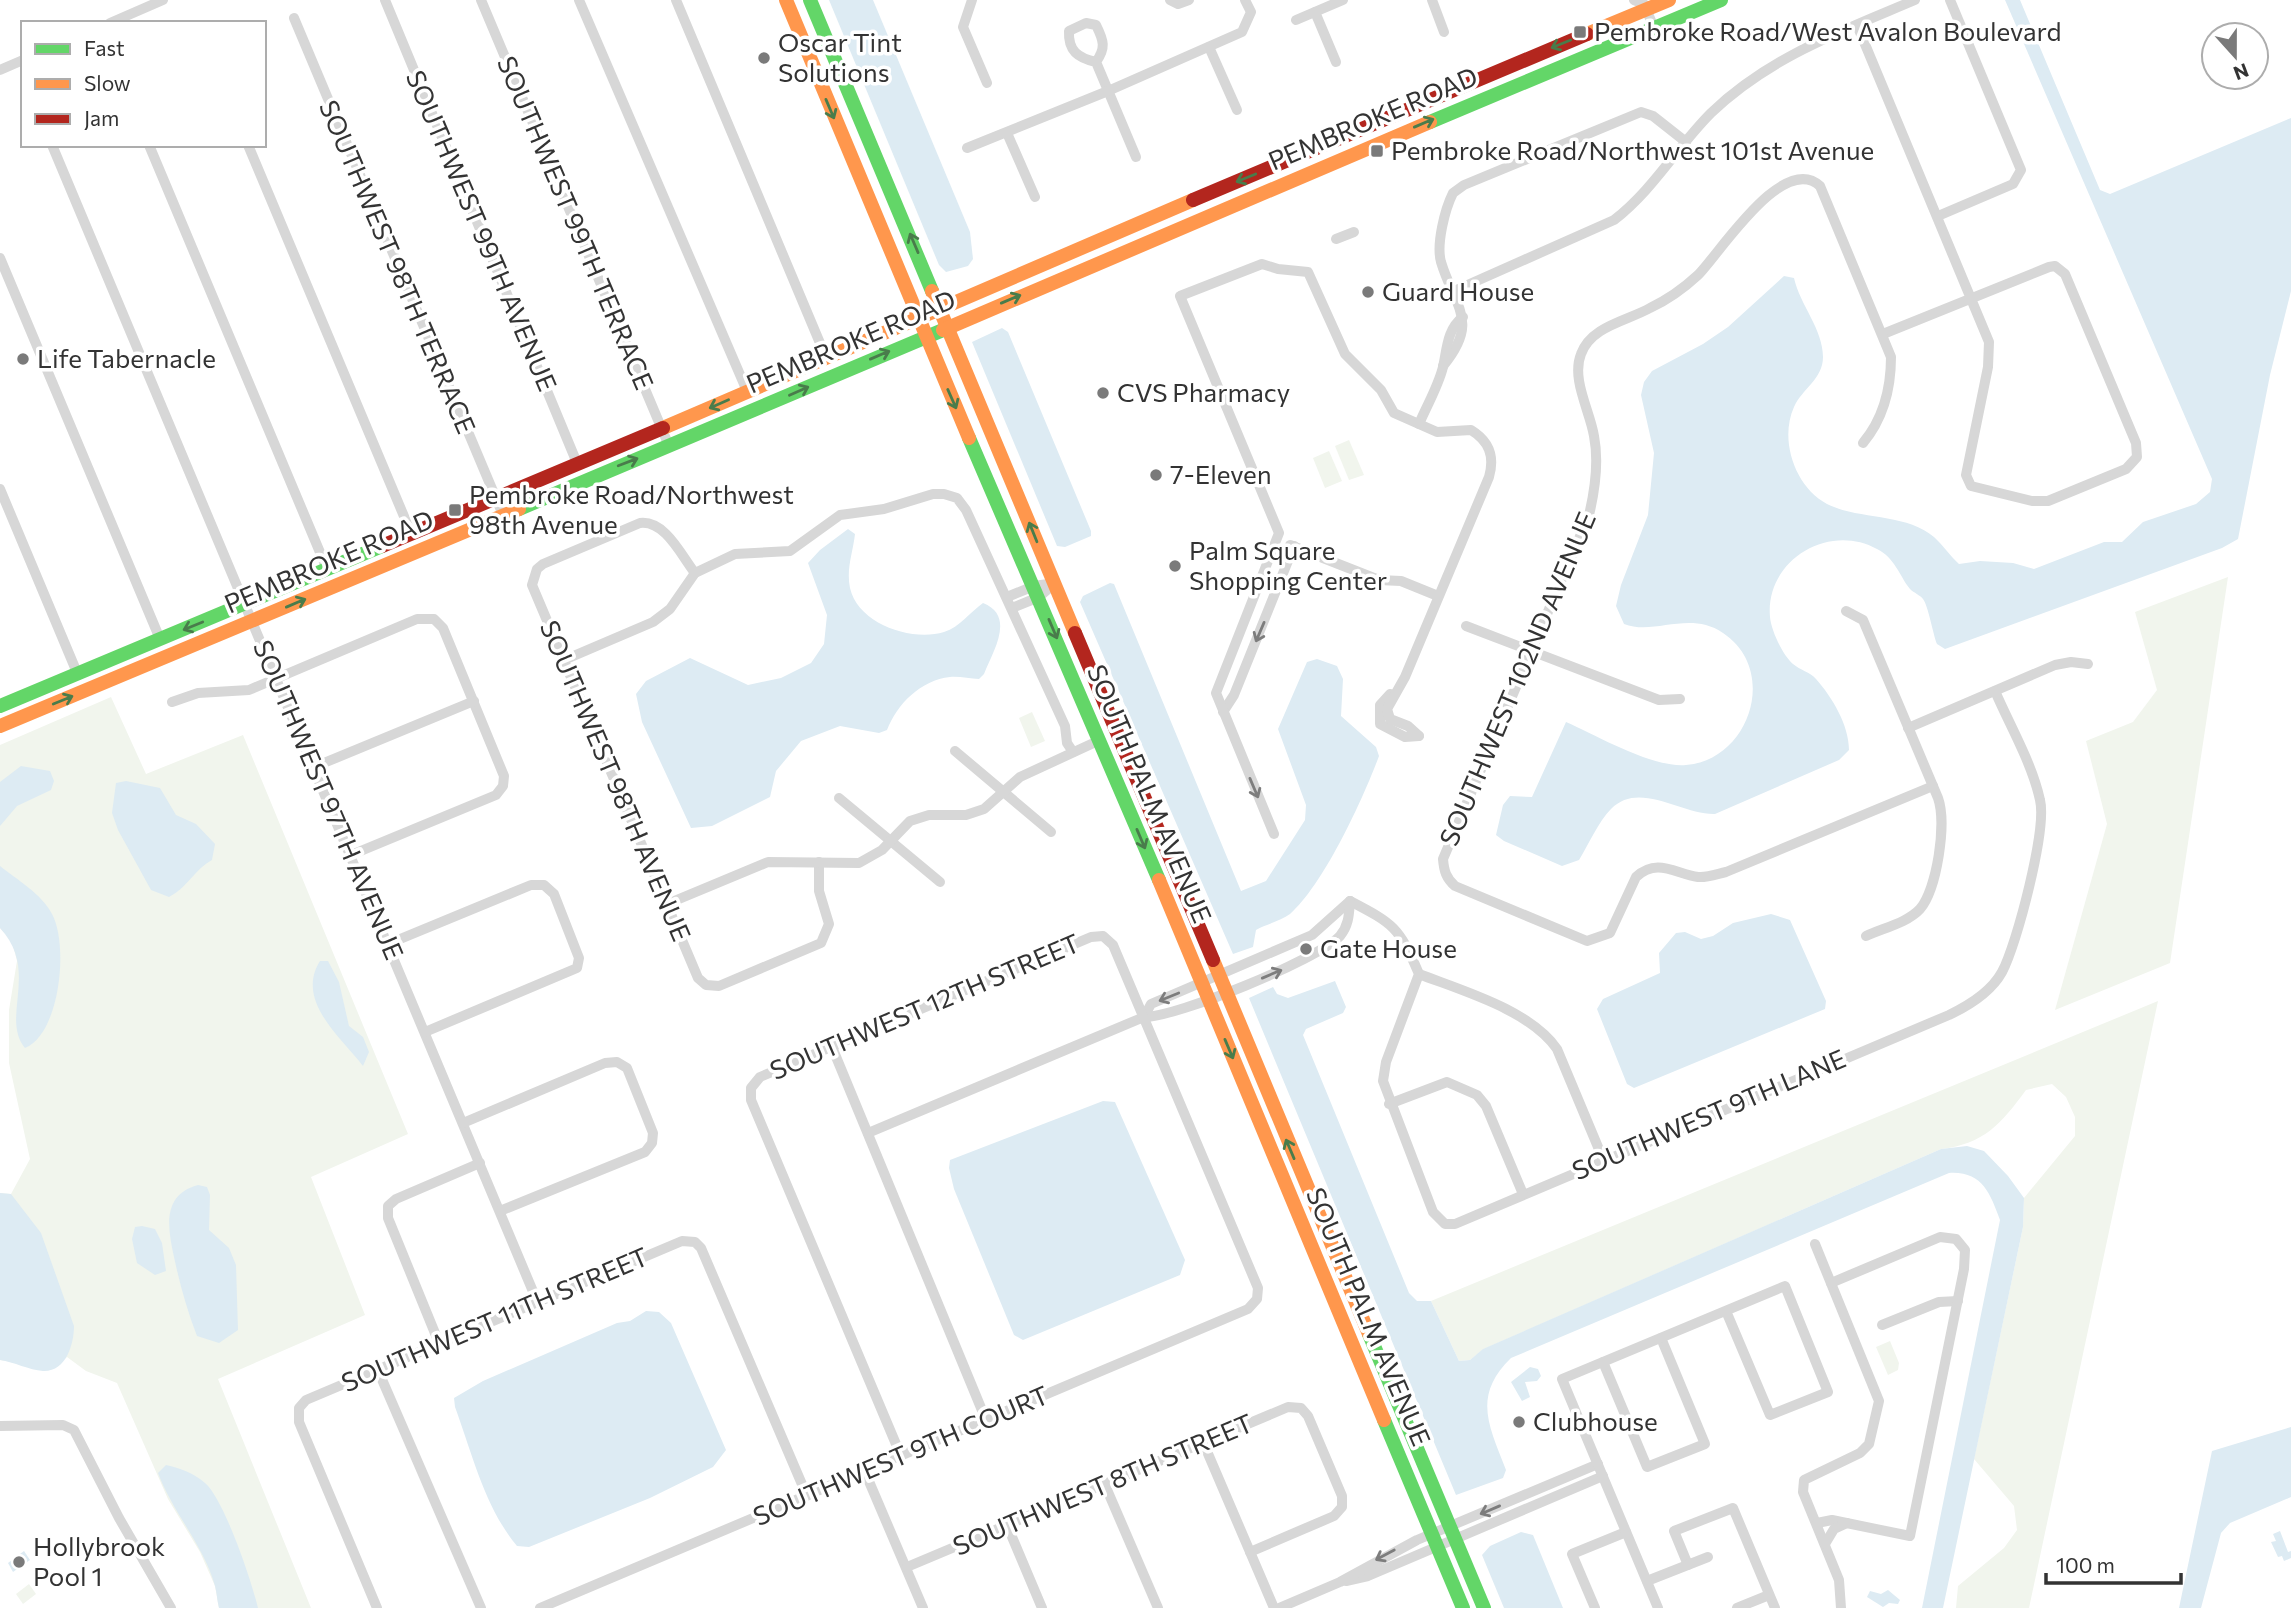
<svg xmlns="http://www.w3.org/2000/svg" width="2291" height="1608" font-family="Commissioner,sans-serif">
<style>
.green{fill:#f1f5ed}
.water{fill:#ddebf3}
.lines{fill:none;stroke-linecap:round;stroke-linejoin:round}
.street{stroke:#d7d7d7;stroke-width:10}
.fast{stroke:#63d668;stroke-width:14}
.slow{stroke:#ff974d;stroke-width:14}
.jam{stroke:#b3261e;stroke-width:14}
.oneway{stroke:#497c4b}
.oneway2{stroke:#7d7d7d}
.poi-dot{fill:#7a7a7a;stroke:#fff;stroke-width:2.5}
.labels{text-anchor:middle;stroke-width:7;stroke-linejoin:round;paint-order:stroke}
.poi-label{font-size:26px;fill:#333;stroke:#fff;text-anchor:start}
.street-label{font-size:26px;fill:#333;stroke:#fff}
</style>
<rect width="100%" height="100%" fill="#fff"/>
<g class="green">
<polygon points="1349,440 1364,475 1349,480 1335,446"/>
<polygon points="1329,451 1342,481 1325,488 1313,458"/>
<polygon points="2228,577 2170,963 2055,1010 2107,824 2086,741 2133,722 2157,690 2135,612"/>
<path d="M111,697L146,774L243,735L408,1134L311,1177L365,1315L218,1379L311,1608H219L215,1586L200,1552L168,1499L117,1383L86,1371L67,1357C41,1380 30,1364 0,1360V1193L11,1194L30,1159L9,1063V1010L17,961L12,941L0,928V745Z"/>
<polygon points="1032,712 1045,741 1031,747 1019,718"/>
<path d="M2158,1001L2029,1608H1956L1958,1586L2004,1548L2017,1530L2014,1506L1974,1459L2023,1227L2024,1198L2075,1136V1117L2066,1097L2052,1084L2026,1090C2001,1124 1984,1144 1941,1149L1484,1349L1470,1360L1459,1361L1431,1301Z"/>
<polygon points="1890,1341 1899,1363 1898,1370 1888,1375 1876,1347"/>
<polygon points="29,1584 36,1594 23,1604 16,1594"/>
</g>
<g class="water">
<polygon points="829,0 873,0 970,232 973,259 968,266 946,272 939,265"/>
<path d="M2005,0H2020L2100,190L2110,194L2291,118V291L2270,375L2238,539L2222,548L1945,649L1937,644C1933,634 1928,605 1923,599C1920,595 1914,593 1910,589C1899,575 1895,558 1877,549C1828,522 1765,561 1770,617C1771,630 1783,656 1793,664C1800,670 1810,672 1816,679C1832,697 1849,725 1849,750L1839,760L1715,814C1682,815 1639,780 1611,809C1598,822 1589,844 1579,860L1562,866L1504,841L1496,835L1503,805L1510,796L1532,797L1566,722C1598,736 1652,768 1686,765C1750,760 1779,670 1723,633C1689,610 1654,636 1624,624L1616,606L1621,585L1648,515L1654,453L1641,395L1644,382L1652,371L1703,344L1728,327L1784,276L1794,278C1800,305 1823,329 1823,357C1823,379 1802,389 1794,407C1779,440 1795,487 1827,504C1859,520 1906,513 1934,537C1943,545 1950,556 1959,564L1980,561L2013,563L2034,569L2104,542H2122L2143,522L2196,504L2210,492L2212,479Z"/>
<polygon points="1002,328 1008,332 1091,531 1091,536 1065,547 1057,546 972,342"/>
<path d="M848,529L855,534C853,552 846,569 850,588C858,624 912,642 944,632C960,627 970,612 983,603C1016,616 993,651 984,674L979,679C970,679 959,676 950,677C921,680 897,704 887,730L879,733L840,726L801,741L776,771L770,797L712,826L691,828L642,722L636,694L646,681L690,658L748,685L781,678L811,663L824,644L827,615L808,563L820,550Z"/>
<path d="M1110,583L1114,584L1241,891L1266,881L1305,820L1306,805L1278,729L1307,662L1317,659L1337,666L1343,679L1341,716L1376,747L1379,756C1363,799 1324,884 1290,914C1281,921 1266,924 1256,930L1253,947L1233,954L1080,602L1083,596Z"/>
<polygon points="21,766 50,771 54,781 51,790 17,806 0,826 0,782"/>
<path d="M126,781L160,788L176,815L196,824L215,844L212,860C194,870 188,887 169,897L151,890L118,830L112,813L116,783Z"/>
<path d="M0,866C16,879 42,894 52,914C69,945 60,1034 25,1048C0,1017 40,971 0,928Z"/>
<polygon points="1771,914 1790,920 1826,1001 1825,1009 1634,1088 1627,1084 1597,1009 1603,999 1660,973 1659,953 1676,933 1685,932 1701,939 1713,936 1733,923"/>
<path d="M320,961H328L339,982L349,1026L363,1037L369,1052L363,1066C341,1037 295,1001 320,961Z"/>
<path d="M1335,981L1346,1007L1343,1013L1306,1029L1303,1035L1409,1293L1417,1301H1431L1459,1361L1470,1360L1483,1349L1941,1149L1967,1146L1984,1151L2008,1176L2024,1198L2023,1227L1943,1608H1922L2000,1220C1990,1193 1982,1171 1949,1173L1511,1358C1472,1396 1489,1426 1506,1470L1503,1478L1456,1495L1249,998L1273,987L1277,994L1288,998Z"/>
<polygon points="1103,1101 1115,1102 1185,1260 1180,1275 1023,1340 1014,1335 954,1189 949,1168 950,1160"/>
<path d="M198,1185L207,1187L210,1195L209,1230L229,1248L236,1265L238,1330L219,1343L197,1336C187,1310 180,1285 174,1257C168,1229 161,1195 198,1185Z"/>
<path d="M0,1193L11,1194L41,1233L74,1326C74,1344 66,1372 43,1371C29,1370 14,1362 0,1360Z"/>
<polygon points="142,1226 155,1229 162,1243 166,1271 155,1275 137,1263 132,1239 135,1227"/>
<path d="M646,1311L659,1312L671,1323L726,1450L713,1467L650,1498L529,1547L517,1546C485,1508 472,1453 455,1407L454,1398L483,1381L617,1323L630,1321Z"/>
<polygon points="1530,1367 1538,1369 1541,1376 1537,1381 1525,1382 1530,1397 1522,1401 1511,1382"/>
<polygon points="2291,1427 2291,1497 2230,1523 2221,1533 2201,1608 2179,1608 2212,1451"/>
<path d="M166,1465C180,1468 194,1473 205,1483C224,1499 252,1582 258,1608H219C217,1601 217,1593 215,1586C204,1546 173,1513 158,1473Z"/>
<polygon points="2280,1531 2288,1552 2291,1551 2291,1558 2284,1561 2282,1556 2278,1557 2271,1542 2276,1541 2273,1534"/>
<polygon points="1521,1532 1533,1535 1563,1608 1504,1608 1482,1555 1490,1546"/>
<polygon points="24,1551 30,1560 13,1572 8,1563"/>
<polygon points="1888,1590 1900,1600 1898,1604 1889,1603 1883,1607 1867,1597 1870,1591 1881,1594"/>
</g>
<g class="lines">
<g class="street">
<polyline points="385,0 577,463"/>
<polyline points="481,0 669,446"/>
<polyline points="579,0 747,391"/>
<polyline points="676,0 825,355"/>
<polyline points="972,0 963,27 987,83"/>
<polyline points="1170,0 1178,4 1189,0"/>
<polyline points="1432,0 1444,32"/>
<polyline points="1634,0 1644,4 1654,28"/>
<polyline points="1315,12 1336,62"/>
<polyline points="294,18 503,515"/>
<polyline points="1296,20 1343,0"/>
<polyline points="110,23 163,0"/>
<polyline points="1857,25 1989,342 1988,367 1966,475 1971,486 2032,501 2048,501 2126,469 2137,457 2136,443 2065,274 2055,266 2049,267 1883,334"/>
<polyline points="1209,47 1237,110"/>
<path d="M1096,62C1078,58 1068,51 1069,31L1086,23L1096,25C1104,41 1106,48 1096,62L1136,157"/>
<polyline points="0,70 23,60"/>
<polyline points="1007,133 1035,197"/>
<polyline points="52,145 537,1301"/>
<polyline points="149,145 327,569"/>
<polyline points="248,145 411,533"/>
<polyline points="967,148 1108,91 1242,32 1251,12 1245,0"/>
<polyline points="1938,216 2013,184 2021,170 1950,0"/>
<polyline points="1336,239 1354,232"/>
<polyline points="0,258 160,639"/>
<path d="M1454,291L1614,220C1653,190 1677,147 1711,113C1769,57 1842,31 1915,0"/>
<path d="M1443,366C1480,321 1455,308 1441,262C1436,244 1445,209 1453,193L1464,185L1641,112L1653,116L1686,142"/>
<path d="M1419,424C1427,405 1438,387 1443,367C1447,349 1447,329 1463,317"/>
<path d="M1863,443C1883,419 1891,389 1891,357L1820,186C1783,152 1720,253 1698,275C1684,288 1667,300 1650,308C1627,321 1591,326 1581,354C1571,379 1590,411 1594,436C1599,462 1595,490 1589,515L1443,859C1444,871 1446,878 1455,886L1587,941L1610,933L1636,877C1657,858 1674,873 1698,877C1707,878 1717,874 1726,872L1933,786"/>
<polyline points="0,489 78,675"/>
<polyline points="1290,545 1379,580 1401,581 1438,596"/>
<path d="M695,573C681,555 665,520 640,523L543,564L537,569L532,585L698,978L706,985L719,986L821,943L829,924L819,891V862"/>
<polyline points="1007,597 1034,586 1055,583"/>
<polyline points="1012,608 1039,597 1055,583"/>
<path d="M1846,611L1863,620L1938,798C1947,823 1937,889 1920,909C1907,923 1883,928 1866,936"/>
<polyline points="1466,626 1659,700 1680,699"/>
<polyline points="564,660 653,622 670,609 695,573 735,554 790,551 840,515 884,509 933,494 944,494 957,498 966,510 1065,726 1067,743 1073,752"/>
<polyline points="1390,694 1380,705 1380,724 1405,737 1419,736"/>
<polyline points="172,702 198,693 249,690 417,619 434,619 443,628 504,776 503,786 496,795 351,855"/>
<polyline points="1223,712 1234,695 1294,546"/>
<polyline points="1908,728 2055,665 2071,662 2088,664"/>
<polyline points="955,751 1051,832"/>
<polyline points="314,767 474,701"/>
<polyline points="839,798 940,882"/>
<path d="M1274,834L1216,693L1279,533L1180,296L1262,264L1278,269L1308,272L1345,354L1381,390L1394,413L1437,432L1471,430C1489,441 1495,456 1489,477L1405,677L1387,709L1390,719L1408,726L1419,736"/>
<path d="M1350,901C1394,924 1399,927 1419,974L1386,1062L1383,1081L1433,1212L1445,1224H1455L1949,1015C1970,1005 1991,992 2002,972C2017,944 2047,829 2040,800C2032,763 2010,726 1995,691"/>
<polyline points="667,904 768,862 859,863 882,850 910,821 929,815 966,815 984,809 1020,777 1100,740"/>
<polyline points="388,944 531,885 544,885 554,894 579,958 577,968 425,1032"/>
<path d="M1419,974C1463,991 1530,1010 1557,1049L1603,1159"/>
<polyline points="1144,1017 1151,1004 1312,935 1350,901"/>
<polyline points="832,1047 986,1420"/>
<polyline points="1389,1104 1447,1082 1477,1095 1486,1106 1523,1194"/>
<polyline points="463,1123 605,1063 617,1062 627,1068 653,1133 652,1143 645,1152 500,1211"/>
<path d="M868,1133L1144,1017C1177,1017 1317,960 1340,936C1349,925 1349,914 1350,901"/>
<polyline points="1815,1244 1879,1401 1869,1444 1860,1453 1804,1480 1803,1492 1839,1580 1841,1608"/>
<polyline points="1882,1325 1939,1302 1958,1301"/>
<polyline points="439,1343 388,1218 388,1206 396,1199 480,1163"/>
<polyline points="1603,1362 1647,1467 1705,1444 1661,1338"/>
<polyline points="377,1368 481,1608"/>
<polyline points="0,1426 63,1425 74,1430 119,1518 171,1608"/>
<polyline points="1203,1442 1274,1608"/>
<polyline points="865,1472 923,1608"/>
<polyline points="1105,1485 1158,1608"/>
<polyline points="1817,1523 1832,1520 1910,1536 1964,1269 1965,1250 1956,1239 1940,1237 1831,1283"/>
<polyline points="1007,1525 1042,1608"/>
<polyline points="1825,1544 1834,1529 1847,1523"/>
<polyline points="1688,1565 1674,1531 1733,1508 1775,1608"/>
<polyline points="907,1567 1288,1407 1301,1408 1308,1416 1342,1496 1342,1507 1334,1516 1250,1552"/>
<polyline points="1346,1581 1368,1576 1603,1476"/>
<polyline points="1647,1581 1708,1557"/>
<polyline points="377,1608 299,1422 299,1408 306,1400 682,1241 695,1242 701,1248 807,1496"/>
<polyline points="540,1608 1248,1309 1257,1299 1258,1288 1113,945 1103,936 1091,937 760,1077 751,1088 751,1100 901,1456"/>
<polyline points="1279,1608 1340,1582 1417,1540 1598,1464"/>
<polyline points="1595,1608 1572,1554 1626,1532"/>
<polyline points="1658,1608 1562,1379 1785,1286 1828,1392 1770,1415 1726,1311"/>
<polyline points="1737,1608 1769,1595"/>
</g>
<g class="fast">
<polyline points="810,0 932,291"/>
<polyline points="1430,122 1721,0"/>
<polyline points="969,438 1159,880"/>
<polyline points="519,509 943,330"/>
<polyline points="0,706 382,546"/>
<polyline points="1369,1334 1484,1608"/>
<polyline points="1384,1420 1463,1608"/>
</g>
<g class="slow">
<polyline points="786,0 969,438"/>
<polyline points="1587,34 1669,0"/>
<polyline points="932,291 1075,633"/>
<polyline points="943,330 1430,122"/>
<polyline points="663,428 1193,200"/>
<polyline points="0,726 519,509"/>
<polyline points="1159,880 1384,1420"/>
<polyline points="1213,960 1369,1334"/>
</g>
<g class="jam">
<polyline points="1193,200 1587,34"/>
<polyline points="382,546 663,428"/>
<polyline points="1075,633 1213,960"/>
</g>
</g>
<defs><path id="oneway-shaft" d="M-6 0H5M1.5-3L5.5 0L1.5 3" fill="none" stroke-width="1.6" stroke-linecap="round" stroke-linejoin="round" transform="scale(1.75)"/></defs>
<g class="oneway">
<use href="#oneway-shaft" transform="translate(1561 44) rotate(158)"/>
<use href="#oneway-shaft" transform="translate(830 109) rotate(67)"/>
<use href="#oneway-shaft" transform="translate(1424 123) rotate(-23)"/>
<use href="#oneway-shaft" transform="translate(1246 178) rotate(158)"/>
<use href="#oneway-shaft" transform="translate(914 243) rotate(-113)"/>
<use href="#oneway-shaft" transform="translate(1011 299) rotate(-23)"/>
<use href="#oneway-shaft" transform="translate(880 355) rotate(-23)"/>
<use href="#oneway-shaft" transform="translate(799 391) rotate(-24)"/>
<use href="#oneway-shaft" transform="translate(952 399) rotate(66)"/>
<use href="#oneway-shaft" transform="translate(719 404) rotate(156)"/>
<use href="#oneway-shaft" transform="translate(628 462) rotate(-21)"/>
<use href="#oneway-shaft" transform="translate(1033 532) rotate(-112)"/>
<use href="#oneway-shaft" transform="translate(296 603) rotate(-23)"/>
<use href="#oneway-shaft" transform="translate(193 626) rotate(158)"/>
<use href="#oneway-shaft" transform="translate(1053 629) rotate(67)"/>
<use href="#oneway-shaft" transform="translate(63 700) rotate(-22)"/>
<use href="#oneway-shaft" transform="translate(1141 839) rotate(67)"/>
<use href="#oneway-shaft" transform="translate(1229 1049) rotate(67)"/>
<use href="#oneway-shaft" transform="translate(1290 1149) rotate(-113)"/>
</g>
<g class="oneway2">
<use href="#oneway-shaft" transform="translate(1260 632) rotate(113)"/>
<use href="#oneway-shaft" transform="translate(1254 788) rotate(67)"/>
<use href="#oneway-shaft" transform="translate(1272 974) rotate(-23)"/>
<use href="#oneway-shaft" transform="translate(1169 997) rotate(158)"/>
<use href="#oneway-shaft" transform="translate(1490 1510) rotate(157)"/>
<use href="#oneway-shaft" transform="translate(1385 1555) rotate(152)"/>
</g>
<g class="poi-dot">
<rect x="1573" y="25" width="14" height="14" rx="3.5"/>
<circle cx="764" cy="58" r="7"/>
<rect x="1370" y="144" width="14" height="14" rx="3.5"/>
<circle cx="1368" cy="292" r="7"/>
<circle cx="23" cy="359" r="7"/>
<circle cx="1103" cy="393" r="7"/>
<circle cx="1156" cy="475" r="7"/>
<rect x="448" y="503" width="14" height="14" rx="3.5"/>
<circle cx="1175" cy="566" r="7"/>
<circle cx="1306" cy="949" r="7"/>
<circle cx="1519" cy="1422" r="7"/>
<circle cx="19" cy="1562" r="7"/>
</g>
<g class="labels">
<g class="poi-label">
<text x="1594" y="41">Pembroke Road/West Avalon Boulevard</text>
<text x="778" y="52">Oscar Tint<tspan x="778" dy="30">Solutions</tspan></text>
<text x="1391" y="160">Pembroke Road/Northwest 101st Avenue</text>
<text x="1382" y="301">Guard House</text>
<text x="37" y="368">Life Tabernacle</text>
<text x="1117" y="402">CVS Pharmacy</text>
<text x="1170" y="484">7-Eleven</text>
<text x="469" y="504">Pembroke Road/Northwest<tspan x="469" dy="30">98th Avenue</tspan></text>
<text x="1189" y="560">Palm Square<tspan x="1189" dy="30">Shopping Center</tspan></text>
<text x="1320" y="958">Gate House</text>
<text x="1533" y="1431">Clubhouse</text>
<text x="33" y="1556">Hollybrook<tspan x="33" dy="30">Pool 1</tspan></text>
</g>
<g class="street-label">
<text transform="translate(1373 119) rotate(-23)" y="9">PEMBROKE ROAD</text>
<text transform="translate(575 223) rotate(67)" y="9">SOUTHWEST 99TH TERRACE</text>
<text transform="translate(481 231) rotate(67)" y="9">SOUTHWEST 99TH AVENUE</text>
<text transform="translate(397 267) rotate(67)" y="9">SOUTHWEST 98TH TERRACE</text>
<text transform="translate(851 342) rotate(-23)" y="9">PEMBROKE ROAD</text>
<text transform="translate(329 562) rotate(-23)" y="9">PEMBROKE ROAD</text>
<text transform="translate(1518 679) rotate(-67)" y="9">SOUTHWEST 102ND AVENUE</text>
<text transform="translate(615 781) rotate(67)" y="9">SOUTHWEST 98TH AVENUE</text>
<text transform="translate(1149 794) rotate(67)" y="9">SOUTH PALM AVENUE</text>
<text transform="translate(328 800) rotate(67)" y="9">SOUTHWEST 97TH AVENUE</text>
<text transform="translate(925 1007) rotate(-23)" y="9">SOUTHWEST 12TH STREET</text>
<text transform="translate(1709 1115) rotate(-23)" y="9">SOUTHWEST 9TH LANE</text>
<text transform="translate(1368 1317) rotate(67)" y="9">SOUTH PALM AVENUE</text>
<text transform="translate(495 1320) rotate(-23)" y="9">SOUTHWEST 11TH STREET</text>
<text transform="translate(901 1456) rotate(-23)" y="9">SOUTHWEST 9TH COURT</text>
<text transform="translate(1103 1485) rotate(-23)" y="9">SOUTHWEST 8TH STREET</text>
</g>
</g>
<rect x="21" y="21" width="245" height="126" fill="#ffffff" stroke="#adadad" stroke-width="2"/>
<rect x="35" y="44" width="35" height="10" fill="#63d668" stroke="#adadad" stroke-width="2"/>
<text x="84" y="56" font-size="21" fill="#333333">Fast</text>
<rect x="35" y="79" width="35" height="10" fill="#ff974d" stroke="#adadad" stroke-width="2"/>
<text x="84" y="91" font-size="21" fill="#333333">Slow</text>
<rect x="35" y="114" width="35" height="10" fill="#b3261e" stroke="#adadad" stroke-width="2"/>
<text x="84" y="126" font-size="21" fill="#333333">Jam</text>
<g transform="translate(2235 56) rotate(159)"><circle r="33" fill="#ffffff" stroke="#adadad" stroke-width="2"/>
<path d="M0-5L12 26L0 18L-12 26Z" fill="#7a7a7a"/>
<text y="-10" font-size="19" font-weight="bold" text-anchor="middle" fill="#333333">N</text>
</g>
<path d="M2046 1573v10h135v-10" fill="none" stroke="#333333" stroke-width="3.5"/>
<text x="2056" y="1573" font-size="21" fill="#333333" stroke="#ffffff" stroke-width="5" paint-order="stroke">100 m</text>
</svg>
